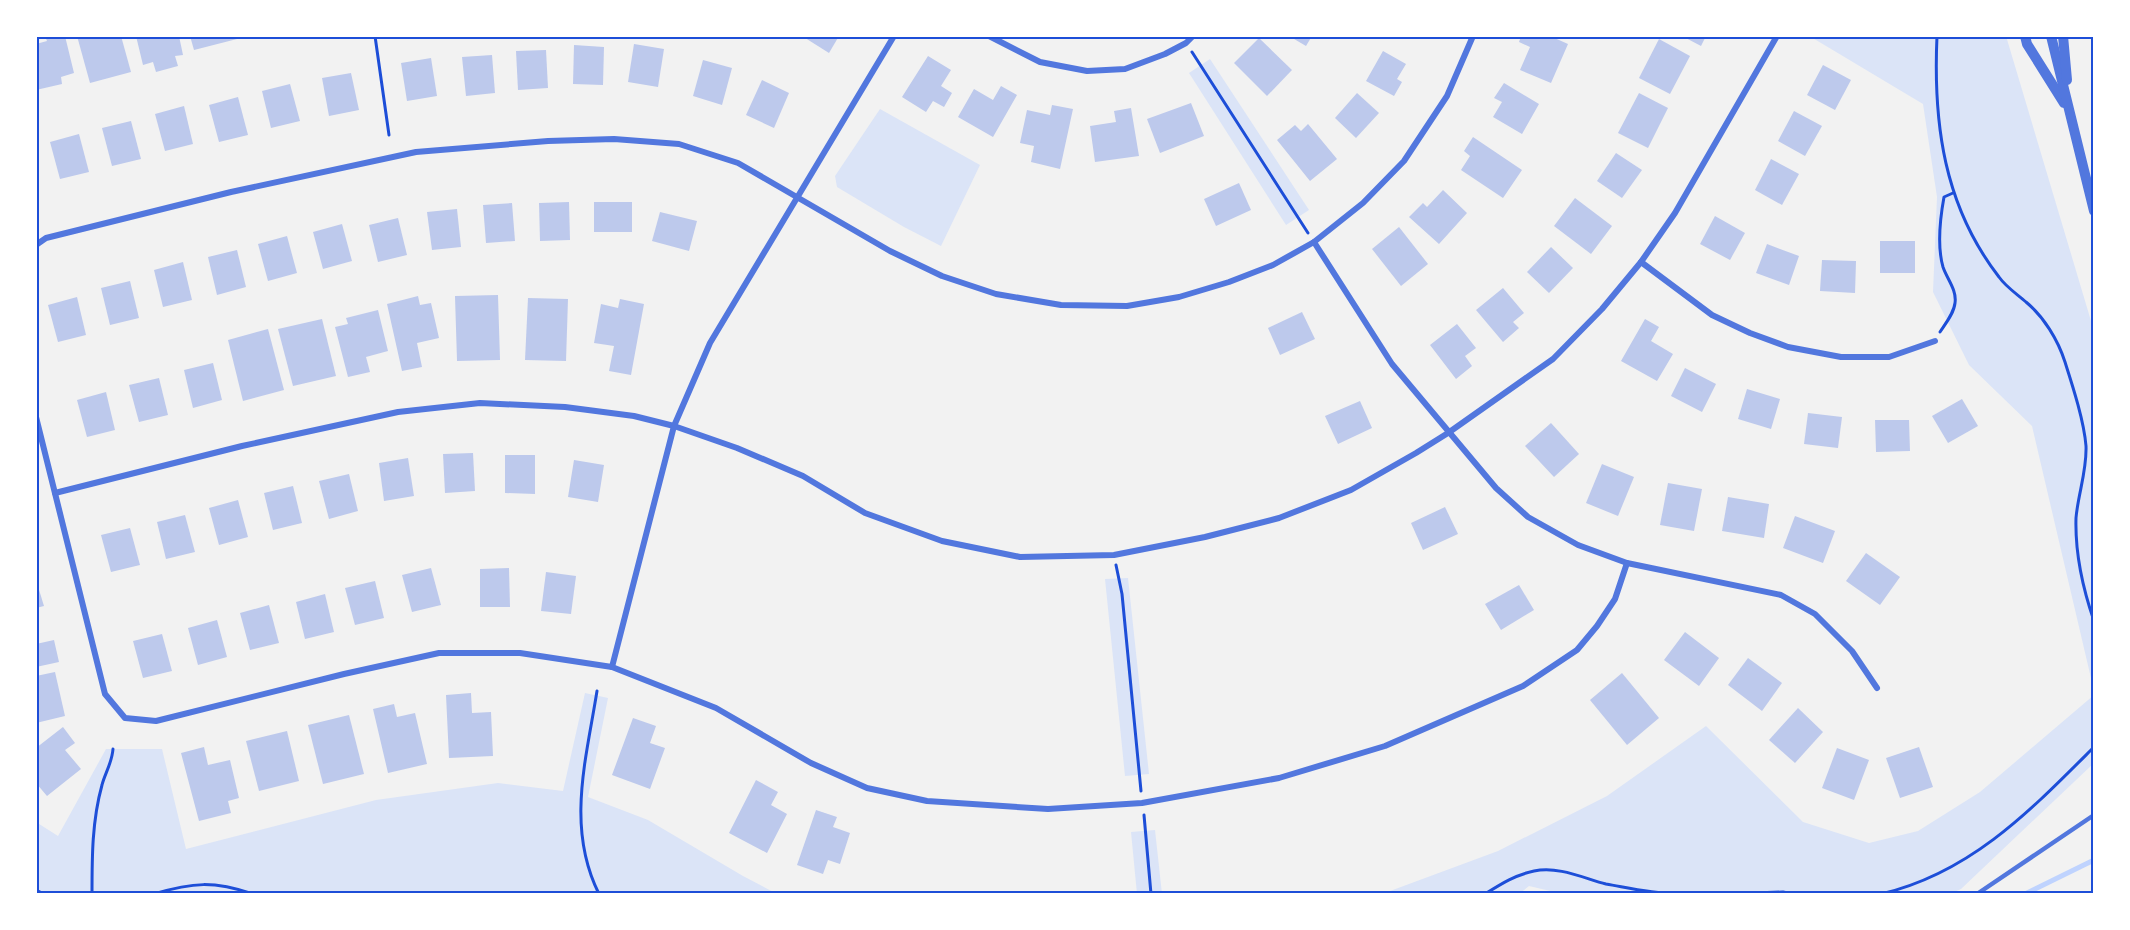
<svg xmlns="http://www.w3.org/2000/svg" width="2130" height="930" font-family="Figtree,sans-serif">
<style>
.green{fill:#dbe4f7}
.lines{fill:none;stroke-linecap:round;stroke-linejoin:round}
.stream{stroke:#bfd3fe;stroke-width:5}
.building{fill:#bdc9ec}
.path{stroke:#1d4ed8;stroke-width:3}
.service{stroke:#5277de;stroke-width:4.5}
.minor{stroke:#5277de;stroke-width:6}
.tertiary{stroke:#5277de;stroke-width:10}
.neatline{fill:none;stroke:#1d4ed8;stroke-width:2}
</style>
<rect width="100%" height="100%" fill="#f2f2f2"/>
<g class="green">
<polygon points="2006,36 2094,331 2094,691 2032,426 1969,365 1933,292 1937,197 1923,104 1811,37"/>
<polygon points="1210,59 1309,210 1286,225 1189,73"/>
<polygon points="880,109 980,165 941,246 904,227 837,187 835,176"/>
<polygon points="1128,578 1149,774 1125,776 1105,579"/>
<polygon points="585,693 608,698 588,797 648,820 743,876 777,894 36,894 36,822 58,836 106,749 162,749 186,849 376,800 498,783 563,791"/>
<polygon points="2094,695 2094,763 1961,889 1950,894 1563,894 1529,886 1519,894 1382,894 1498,851 1607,796 1706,726 1803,822 1869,843 1918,831 1980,792"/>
<polygon points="1155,830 1162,894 1137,894 1131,832"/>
</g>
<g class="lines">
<polyline class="stream" points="2025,894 2094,860"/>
</g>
<g class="building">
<polygon points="45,36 65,36 74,73 61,77 62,84 36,90 36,44 47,41"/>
<polygon points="77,36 121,36 131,72 90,83"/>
<polygon points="136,36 179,36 183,55 175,56 178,66 156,72 153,62 143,65"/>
<polygon points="190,36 236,36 237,39 194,50"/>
<polygon points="802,36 839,36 829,53"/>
<polygon points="1289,36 1312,36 1306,46"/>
<polygon points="1521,36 1550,36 1568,44 1551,83 1520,70 1530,47 1519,42"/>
<polygon points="1682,36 1706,36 1701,46"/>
<polygon points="1259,38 1292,70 1267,96 1234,63"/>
<polygon points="1659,39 1690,56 1670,94 1639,78"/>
<polygon points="634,44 664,49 658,87 628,82"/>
<polygon points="574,45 604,47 603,85 573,84"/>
<polygon points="546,50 548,88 518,90 516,51"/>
<polygon points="1383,51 1406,64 1397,79 1402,82 1394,96 1366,81"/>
<polygon points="492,55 495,93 466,96 462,57"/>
<polygon points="928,56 951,70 941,86 952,93 944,107 933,101 926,112 902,97"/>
<polygon points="431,58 437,96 407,101 401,63"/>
<polygon points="703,60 732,68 722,105 693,96"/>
<polygon points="1823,65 1851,80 1835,110 1807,95"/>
<polygon points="351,73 359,110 329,116 322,78"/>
<polygon points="762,80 789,93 774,128 746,115"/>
<polygon points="1504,83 1539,104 1522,134 1493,117 1502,102 1494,98"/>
<polygon points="290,84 300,121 271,128 262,91"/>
<polygon points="1001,86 1017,95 993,137 958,117 974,89 993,100"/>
<polygon points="1357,93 1379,113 1356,138 1335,118"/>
<polygon points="1639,93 1668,108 1648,148 1618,133"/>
<polygon points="238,97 248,135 219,142 209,105"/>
<polygon points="1191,103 1204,136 1160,153 1147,119"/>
<polygon points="1052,105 1073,109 1060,169 1031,162 1034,146 1020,143 1027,110 1050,115"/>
<polygon points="184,106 193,144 165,151 155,114"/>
<polygon points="1131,108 1139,156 1095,162 1090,126 1116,122 1114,111"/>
<polygon points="1794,111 1822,126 1805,156 1778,141"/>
<polygon points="131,121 141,159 112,166 102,128"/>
<polygon points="1308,124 1337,159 1310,181 1277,140 1295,125 1301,131"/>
<polygon points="79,134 89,172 60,179 50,142"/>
<polygon points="1473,137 1522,170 1503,198 1461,170 1470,156 1464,151"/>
<polygon points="1616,153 1642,170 1622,198 1597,181"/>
<polygon points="1771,159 1799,174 1782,205 1755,190"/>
<polygon points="1239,183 1251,210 1216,226 1204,199"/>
<polygon points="1443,190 1467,213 1439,244 1409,217 1423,203 1427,207"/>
<polygon points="1575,198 1612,226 1591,254 1554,226"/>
<polygon points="569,202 570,240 540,241 539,203"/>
<rect x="594" y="202" width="38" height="30"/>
<polygon points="512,203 515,241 486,243 483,205"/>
<polygon points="457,209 461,247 432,250 427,212"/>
<polygon points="660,212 697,221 689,251 652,241"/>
<polygon points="1715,216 1745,233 1730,260 1700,244"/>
<polygon points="398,218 407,255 378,262 369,225"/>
<polygon points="342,224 352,261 323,269 313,232"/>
<polygon points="1399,227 1428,264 1401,286 1372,249"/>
<polygon points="287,236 297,273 268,281 258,244"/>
<rect x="1880" y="241" width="35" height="32"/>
<polygon points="1767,244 1799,256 1789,285 1756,273"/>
<polygon points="1551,247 1573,268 1549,293 1527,272"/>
<polygon points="237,250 246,287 217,295 208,257"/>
<polygon points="1822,260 1856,261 1855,293 1820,291"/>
<polygon points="183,262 192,300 163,307 154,270"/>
<polygon points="130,281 139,318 110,325 101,288"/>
<polygon points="1503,288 1524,313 1513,322 1519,328 1503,342 1476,310"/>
<polygon points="498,295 500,360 457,361 455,296"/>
<polygon points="418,296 420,305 431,303 439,338 417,343 422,367 402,371 387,304"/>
<polygon points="77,297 86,335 58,342 48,305"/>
<polygon points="528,298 568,299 566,361 525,360"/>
<polygon points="620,299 644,304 631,375 609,371 614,346 594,343 601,304 618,308"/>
<polygon points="378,310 388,351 366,357 370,372 348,377 335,327 348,324 346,318"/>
<polygon points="1302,312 1315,339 1280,355 1268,328"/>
<polygon points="322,319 336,376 293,386 278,329"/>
<polygon points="1645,319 1659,327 1651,341 1673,354 1657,381 1621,361"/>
<polygon points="1457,324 1476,348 1465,356 1472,366 1456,379 1430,345"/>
<polygon points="268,329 284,390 243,401 228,340"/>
<polygon points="213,363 222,400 193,408 184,370"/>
<polygon points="1685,368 1716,384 1702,412 1671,396"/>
<polygon points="159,378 168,415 139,422 129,385"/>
<polygon points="1747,389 1780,399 1771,429 1738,419"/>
<polygon points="106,392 115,430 87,437 77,400"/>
<polygon points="1962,399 1978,426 1948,443 1932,416"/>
<polygon points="1360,401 1372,428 1338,444 1325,416"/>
<polygon points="1808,413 1842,417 1838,448 1804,444"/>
<polygon points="1875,420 1909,420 1910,451 1876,452"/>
<polygon points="1551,423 1579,454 1554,477 1525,446"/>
<polygon points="473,453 475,491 445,493 443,454"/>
<polygon points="505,455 535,455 535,494 505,493"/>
<polygon points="408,458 414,496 384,501 379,463"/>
<polygon points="574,460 604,465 598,502 568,497"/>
<polygon points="1602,464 1634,477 1618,516 1586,503"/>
<polygon points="349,474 358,511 329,519 319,481"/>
<polygon points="1668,483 1702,489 1694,531 1660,525"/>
<polygon points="293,486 302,523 273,530 264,493"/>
<polygon points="1728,497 1769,504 1764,538 1722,531"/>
<polygon points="238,500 248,537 219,545 209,508"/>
<polygon points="1445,507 1458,534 1423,550 1411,523"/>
<polygon points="185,515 195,552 166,559 157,522"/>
<polygon points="1795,516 1835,531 1823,563 1783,548"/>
<polygon points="130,528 140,565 111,572 101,535"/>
<polygon points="1866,553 1900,577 1880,605 1846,581"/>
<polygon points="431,568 441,605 412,612 402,575"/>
<polygon points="509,568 510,607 480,607 480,569"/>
<polygon points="546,572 576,576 571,614 541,611"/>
<polygon points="36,580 44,606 36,608"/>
<polygon points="375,581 384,618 355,625 345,588"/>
<polygon points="1519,585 1534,610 1501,630 1485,604"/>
<polygon points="325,594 334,632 305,639 296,602"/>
<polygon points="269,605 279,643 250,650 240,613"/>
<polygon points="217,620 227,657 198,665 188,628"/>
<polygon points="1685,632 1719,658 1699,686 1664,660"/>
<polygon points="162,634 172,671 143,678 133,641"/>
<polygon points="54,640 59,662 36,667 36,644"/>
<polygon points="1748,658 1782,683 1762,711 1728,685"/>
<polygon points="55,672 65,716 36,723 36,676"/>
<polygon points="1622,673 1659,718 1627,745 1590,700"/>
<polygon points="471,693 472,713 491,712 493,756 449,758 446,695"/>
<polygon points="394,704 397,717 415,713 427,764 388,773 373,709"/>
<polygon points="1798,708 1823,732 1795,763 1769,740"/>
<polygon points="349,715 364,774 323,784 308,725"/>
<polygon points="633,718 656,726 650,743 665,748 650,789 612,775"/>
<polygon points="63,727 75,743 65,750 81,769 47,796 36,783 36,748"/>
<polygon points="287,731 299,781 259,791 246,741"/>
<polygon points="204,747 208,765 230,760 239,798 228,801 231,813 199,821 181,753"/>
<polygon points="1919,747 1933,787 1900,798 1886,758"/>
<polygon points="1837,748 1869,760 1854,800 1822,788"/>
<polygon points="756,780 778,792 771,805 787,814 767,853 729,833"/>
<polygon points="816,810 837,817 833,827 850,833 840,864 828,860 823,874 797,865"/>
</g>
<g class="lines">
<g class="path">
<polyline points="375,36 389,135"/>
<path d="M1937,36C1933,124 1944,206 1999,277C2006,287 2017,294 2026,302C2044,317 2058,340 2065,362C2073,387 2084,421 2086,446C2087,471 2078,494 2076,518C2075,552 2083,589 2094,621"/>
<polyline points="1192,52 1308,233"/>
<path d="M1940,332C1946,323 1954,313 1955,303C1957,290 1947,279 1943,267C1937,246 1940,219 1944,197L1953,193"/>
<polyline points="1116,565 1122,594 1141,791"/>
<path d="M597,691C586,760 566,828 599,894"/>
<polyline points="1144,815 1151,894"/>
<polyline points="36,890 44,894"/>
<path d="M92,894C92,857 92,821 102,785C105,773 112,763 113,749"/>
<path d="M154,894C193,882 214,881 253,894"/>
<path d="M1485,894C1501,884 1515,875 1534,871C1559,866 1583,878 1606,884C1629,888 1651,893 1674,894"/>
<polyline points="1728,894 1783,892 1793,894"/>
<path d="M1881,894C1971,873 2031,810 2094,747"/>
</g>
<polyline class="service" points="1977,894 2094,815"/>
<g class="minor">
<polyline points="989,36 1040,62 1087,71 1125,69 1165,54 1186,43 1193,36"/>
<polyline points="1314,242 1392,364 1496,488 1528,517 1578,545 1627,563 1781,595 1815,614 1852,651 1877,688"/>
<polyline points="36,245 46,238 231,192 416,152 548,141 614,139 679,144 738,163 890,251 942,276 996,294 1061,305 1127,306 1179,297 1229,282 1273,265 1314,242 1363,203 1404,161 1447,96 1473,36"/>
<polyline points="1641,262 1712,315 1750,333 1788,347 1841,357 1889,357 1935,341"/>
<polyline points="36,417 105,694 125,718 156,721 344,674 439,653 520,653 612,667 716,708 811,763 867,788 927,801 1048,809 1142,803 1279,778 1385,746 1523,686 1577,650 1597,626 1615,599 1627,563"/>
<polyline points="55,493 242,446 398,412 480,403 565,407 634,416 674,426 737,448 803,476 865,513 942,541 1020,557 1114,555 1205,537 1279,518 1351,490 1416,453 1448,433 1553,359 1602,309 1641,262 1675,213 1777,36"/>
<polyline points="612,667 674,426 710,343 894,36"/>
</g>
<g class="tertiary">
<polyline points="2025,36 2027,44 2064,103"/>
<polyline points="2051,36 2094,211"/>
<polyline points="2063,36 2067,80"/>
</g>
</g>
<rect width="2130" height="930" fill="none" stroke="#ffffff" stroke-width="75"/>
<rect x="38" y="38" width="2054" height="854" class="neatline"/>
</svg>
